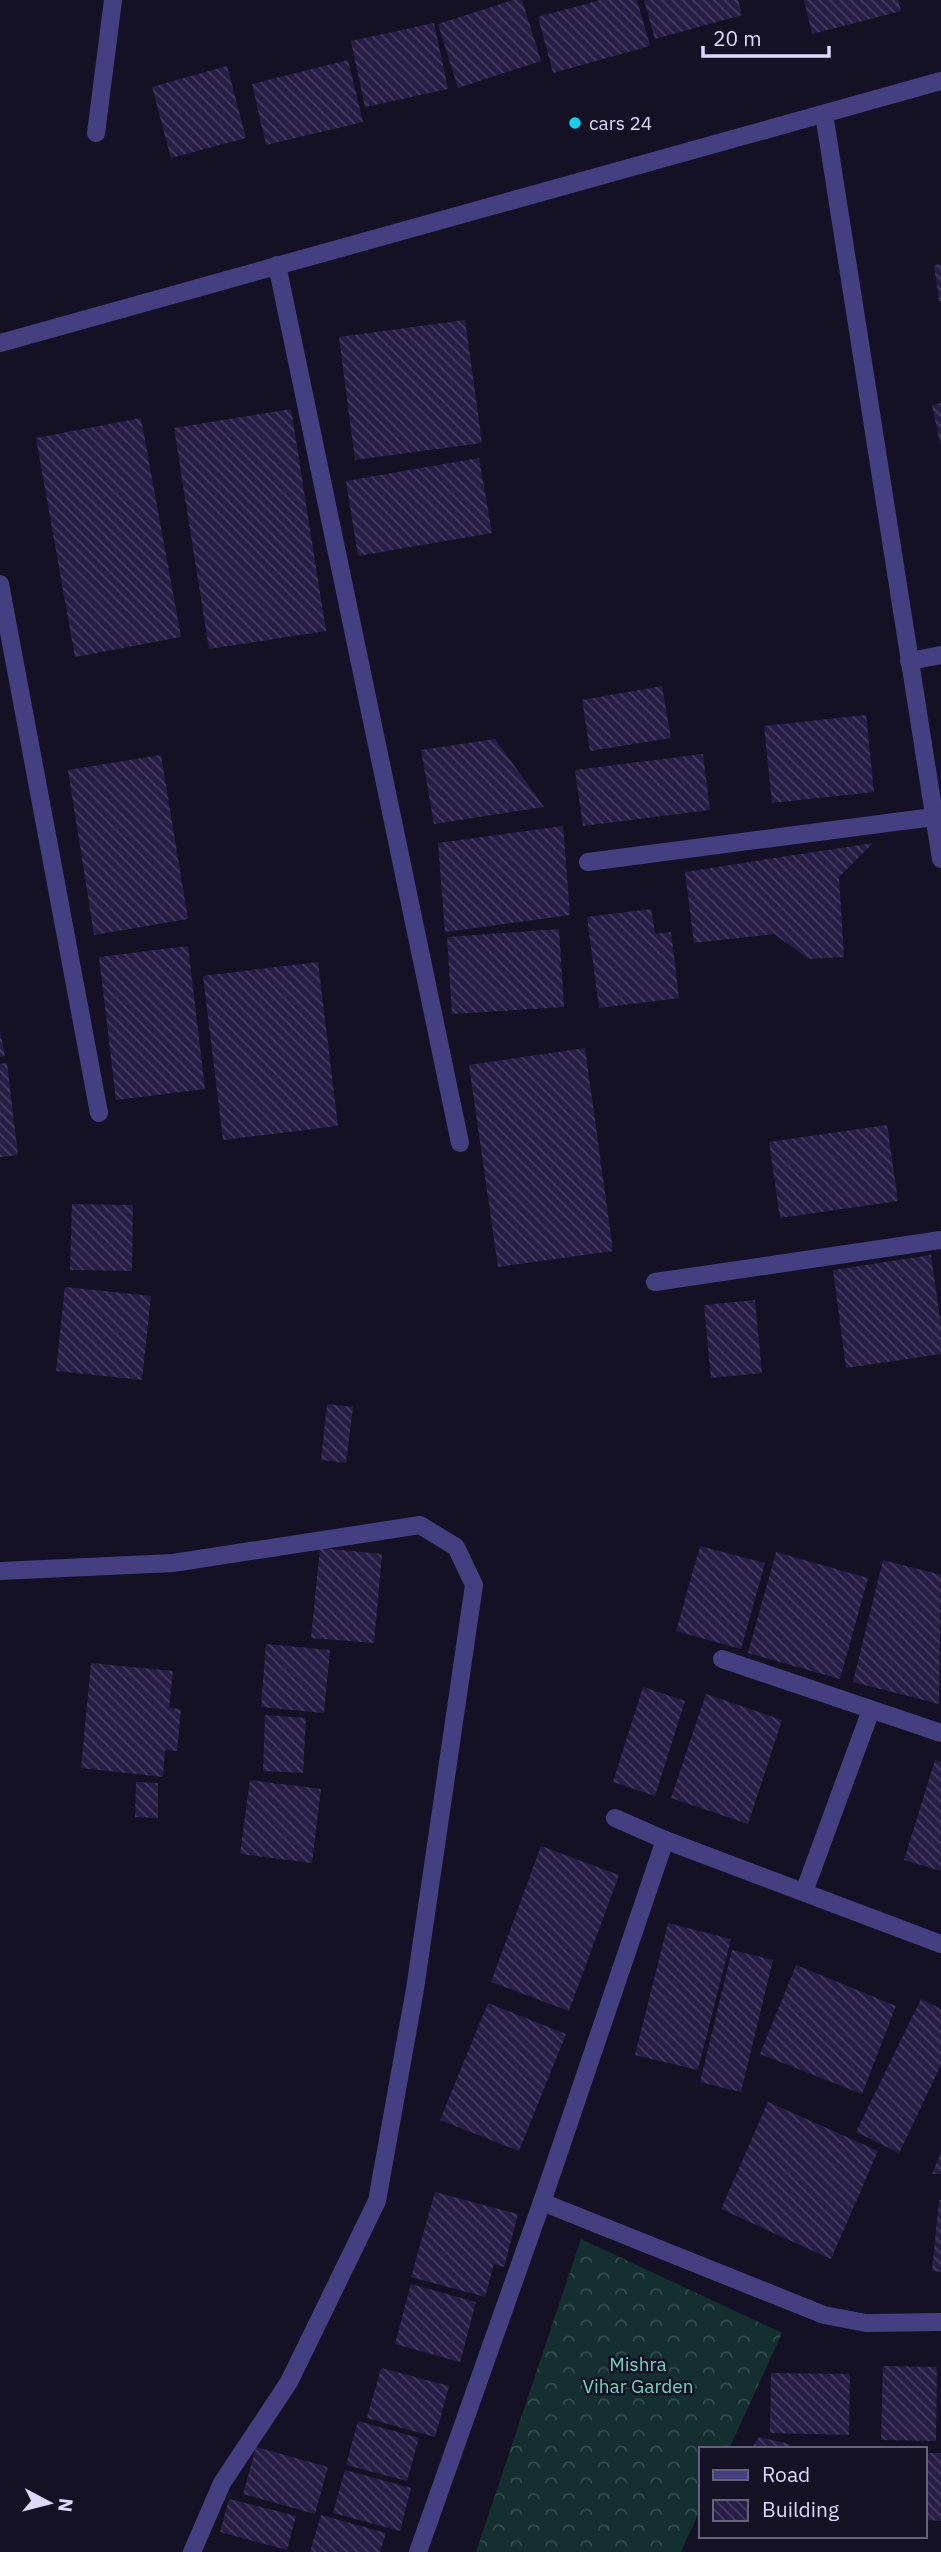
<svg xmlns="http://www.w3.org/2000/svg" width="941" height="2552" font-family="'IBM Plex Sans',sans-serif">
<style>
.forest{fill:url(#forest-crowns)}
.building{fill:url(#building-back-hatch)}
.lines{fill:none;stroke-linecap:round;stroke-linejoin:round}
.service{stroke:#443f81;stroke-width:18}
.minor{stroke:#443f81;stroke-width:18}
.tertiary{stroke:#443f81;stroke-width:18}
.poi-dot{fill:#11d2ef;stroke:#151125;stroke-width:2.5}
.labels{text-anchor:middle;stroke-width:5;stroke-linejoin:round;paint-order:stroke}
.poi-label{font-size:19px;fill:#ddd8fc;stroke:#151125;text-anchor:start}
.park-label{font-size:19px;fill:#68d8c0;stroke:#151125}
</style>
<defs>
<pattern id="forest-crowns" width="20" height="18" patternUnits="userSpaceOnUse" patternTransform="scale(1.75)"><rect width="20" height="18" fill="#142f2f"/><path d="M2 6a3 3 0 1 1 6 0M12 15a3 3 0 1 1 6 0" fill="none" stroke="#364c4e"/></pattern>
<pattern id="building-back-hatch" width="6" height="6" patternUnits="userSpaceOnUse" patternTransform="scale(1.75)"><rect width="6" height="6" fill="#271e45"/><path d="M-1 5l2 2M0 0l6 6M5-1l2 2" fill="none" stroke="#463e61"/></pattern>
</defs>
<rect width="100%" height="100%" fill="#151125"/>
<polygon class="forest" points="581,2239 782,2333 729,2449 701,2449 701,2508 681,2552 476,2552"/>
<g class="building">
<polygon points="513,0 522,0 541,61 458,88 438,24"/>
<polygon points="600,0 637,0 650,46 553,73 538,17"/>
<polygon points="644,0 738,0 742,15 655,39"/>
<polygon points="804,0 898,0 901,11 812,34"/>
<polygon points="434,23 448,89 365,107 351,41"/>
<polygon points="348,60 363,122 266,145 252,84"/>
<polygon points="227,66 246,138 171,158 152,87"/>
<polygon points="941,264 941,301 939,301 934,265"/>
<polygon points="465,320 482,443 355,460 339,337"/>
<polygon points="941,403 941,444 940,444 932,405"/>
<polygon points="291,409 326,631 209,649 174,428"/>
<polygon points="141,418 181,637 75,657 36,438"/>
<polygon points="479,458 492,533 358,556 346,481"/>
<polygon points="662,686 671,738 590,751 582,700"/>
<polygon points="866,715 874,792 772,803 764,726"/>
<polygon points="495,739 544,807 434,824 421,750"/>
<polygon points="703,754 710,810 583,826 575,770"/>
<polygon points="161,755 188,919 94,935 68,770"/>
<polygon points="563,826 570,915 445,932 438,843"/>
<polygon points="873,843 839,877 844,957 809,959 774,934 694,943 685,872"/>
<polygon points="651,909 655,934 671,932 679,998 599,1008 587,917"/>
<polygon points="559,929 564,1007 452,1014 447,937"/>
<polygon points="188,946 205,1089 116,1100 99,957"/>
<polygon points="318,962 338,1126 223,1140 203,976"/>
<polygon points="0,1031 5,1056 0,1057"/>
<polygon points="585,1048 613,1251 498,1267 469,1065"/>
<polygon points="7,1063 18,1155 0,1157 0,1064"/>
<polygon points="887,1125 898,1201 780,1218 769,1142"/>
<polygon points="72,1204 133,1205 132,1271 70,1270"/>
<polygon points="931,1255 941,1326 941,1354 846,1368 833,1270"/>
<polygon points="65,1287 151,1296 142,1380 56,1371"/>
<polygon points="755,1300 762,1373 711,1378 704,1305"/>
<polygon points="327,1404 353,1407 346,1463 321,1460"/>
<polygon points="700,1546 765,1563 741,1649 676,1631"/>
<polygon points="320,1548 382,1554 374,1643 311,1638"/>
<polygon points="776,1552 868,1578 840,1679 748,1653"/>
<polygon points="883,1560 941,1575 939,1704 853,1682"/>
<polygon points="266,1644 330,1650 324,1713 261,1707"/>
<polygon points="91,1663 173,1671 169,1708 181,1709 177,1751 165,1750 163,1777 81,1768"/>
<polygon points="643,1687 685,1701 655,1796 613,1782"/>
<polygon points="706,1694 782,1720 748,1824 671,1798"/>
<polygon points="265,1715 306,1718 303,1773 263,1771"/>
<polygon points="935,1760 941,1762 941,1871 904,1860"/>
<polygon points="250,1780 321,1789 312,1863 240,1854"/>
<polygon points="136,1782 158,1783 158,1818 135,1817"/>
<polygon points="541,1846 619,1875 569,2011 491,1982"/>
<polygon points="668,1923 731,1939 698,2070 635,2055"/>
<polygon points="732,1950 773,1960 741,2092 700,2082"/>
<polygon points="796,1965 896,2006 862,2094 760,2054"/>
<polygon points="921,1999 941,2009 941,2065 899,2153 856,2132"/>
<polygon points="488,2003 566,2034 519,2151 440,2120"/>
<polygon points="768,2102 878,2151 831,2259 721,2209"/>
<polygon points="941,2152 941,2174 932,2174"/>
<polygon points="435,2192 518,2214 504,2267 494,2264 485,2297 411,2277"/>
<polygon points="939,2200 941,2200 941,2272 932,2271"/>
<polygon points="411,2284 476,2302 460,2362 395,2344"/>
<polygon points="883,2366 937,2367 936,2441 881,2440"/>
<polygon points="381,2368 449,2386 435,2437 367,2418"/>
<polygon points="771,2373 850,2374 849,2435 770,2433"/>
<polygon points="358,2421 419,2438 407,2481 346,2465"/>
<polygon points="759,2437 790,2444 790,2449 751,2449"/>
<polygon points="256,2447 328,2467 315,2514 243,2494"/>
<polygon points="925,2453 941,2453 941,2521 925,2520"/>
<polygon points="345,2470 411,2488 400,2531 333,2513"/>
<polygon points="229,2499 296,2516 287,2550 220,2532"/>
<polygon points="321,2515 386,2533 380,2552 310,2552"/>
</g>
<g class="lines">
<polyline class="service" points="96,133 113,0"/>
<g class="minor">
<polyline points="824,114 941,859"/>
<polyline points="277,265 460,1143"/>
<polyline points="0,584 99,1113"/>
<polyline points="909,661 941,655"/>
<polyline points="588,862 933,817"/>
<polyline points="655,1282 941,1240"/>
<polyline points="0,1571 173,1563 420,1525 456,1547 474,1585 415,1989 377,2201 289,2382 222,2483 192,2552"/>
<polyline points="722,1659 941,1733"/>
<polyline points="615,1818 665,1840 941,1944"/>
<polyline points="804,1892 871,1710"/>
<polyline points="542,2202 824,2315 866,2323 941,2322"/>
<polyline points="418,2552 542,2202 665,1840"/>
</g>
<polyline class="tertiary" points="0,343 941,81"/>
</g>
<circle class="poi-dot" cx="575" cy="123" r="7"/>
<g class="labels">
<g class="poi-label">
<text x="589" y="130">cars 24</text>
</g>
<g class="park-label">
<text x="638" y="2371">Mishra<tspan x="638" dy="22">Vihar Garden</tspan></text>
</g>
</g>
<rect x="699" y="2447" width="228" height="91" fill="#151125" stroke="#65617b" stroke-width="2"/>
<rect x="713" y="2470" width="35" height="10" fill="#443f81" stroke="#65617b" stroke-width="2"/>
<text x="762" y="2482" font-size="21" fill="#ddd8fc">Road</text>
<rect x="713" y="2500" width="35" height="21" fill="url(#building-back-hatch)" stroke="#65617b" stroke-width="2"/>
<text x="762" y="2517" font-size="21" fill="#ddd8fc">Building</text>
<g transform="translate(49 2503) rotate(97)" stroke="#151125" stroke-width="5" paint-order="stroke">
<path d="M0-5L12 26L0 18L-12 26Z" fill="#ddd8fc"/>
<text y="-10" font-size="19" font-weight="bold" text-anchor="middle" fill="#ddd8fc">N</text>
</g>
<path d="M703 46v10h126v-10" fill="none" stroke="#ddd8fc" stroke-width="3.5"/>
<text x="713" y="46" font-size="21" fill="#ddd8fc" stroke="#151125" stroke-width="5" paint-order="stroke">20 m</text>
</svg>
